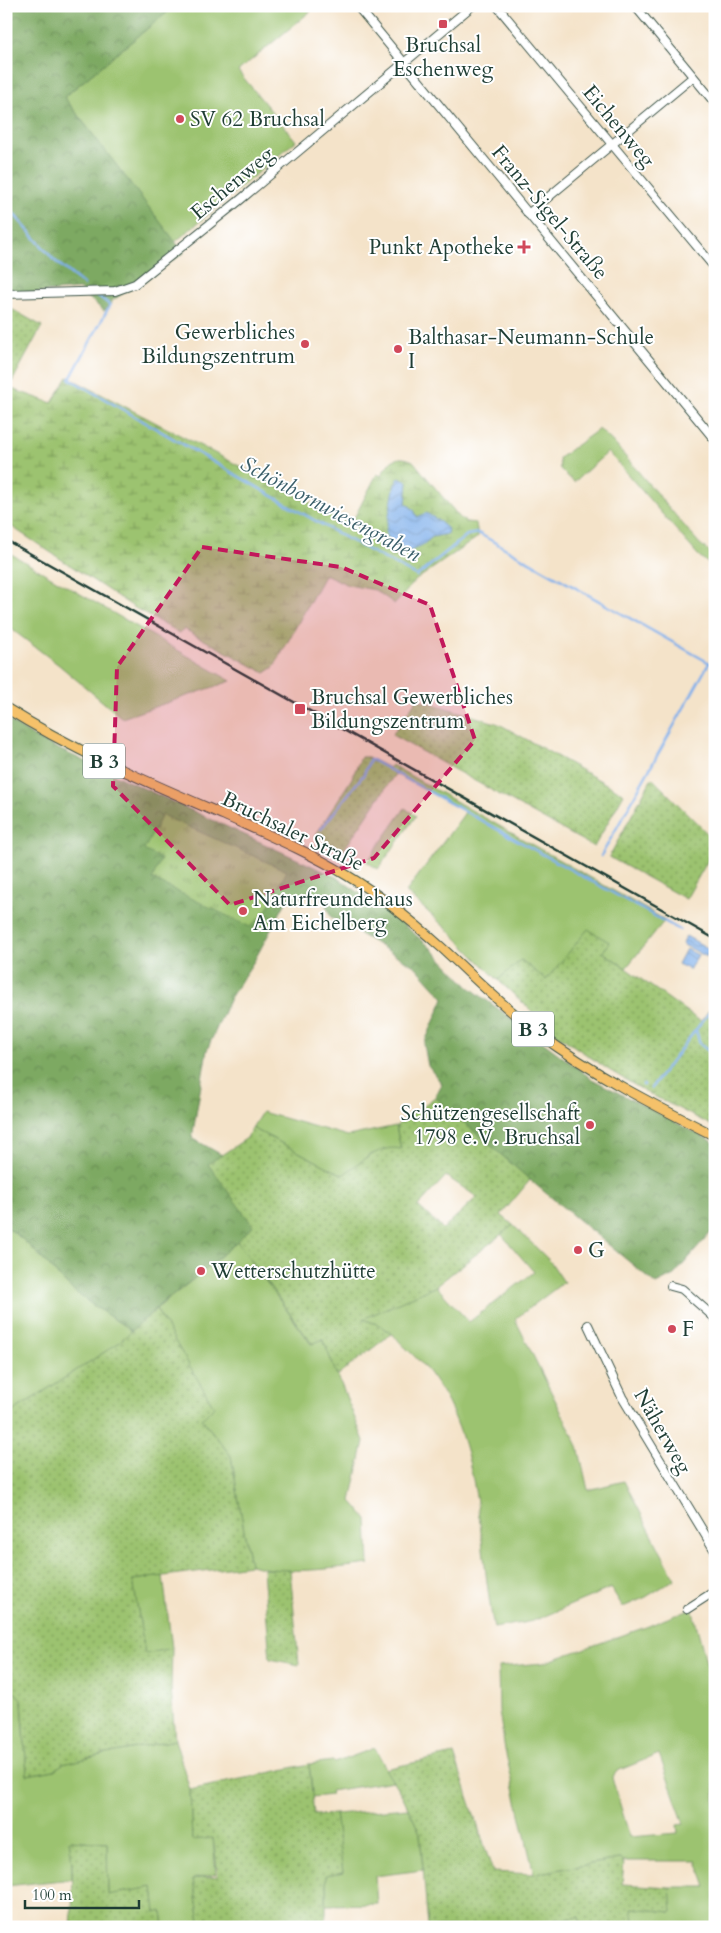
<svg xmlns="http://www.w3.org/2000/svg" width="721" height="1933" font-family="Cardo,serif">
<style>
.grass{fill:#9cc36f;stroke:#5e8052;fill-rule:evenodd}
.forest{fill:url(#forest-crowns);stroke:#4e734b}
.wetland{fill:url(#wetland-marsh);stroke:#5e8052;fill-rule:evenodd}
.park{fill:url(#park-tufts);stroke:#5e8052}
.garden{fill:url(#garden-dots);stroke:#5e8052;fill-rule:evenodd}
.water{fill:url(#water-waves);stroke:#507690}
.lines{fill:none;stroke-linecap:round;stroke-linejoin:round}
.stream{stroke:#80b0eb;stroke-width:2.5}
.minor-casing{stroke:#3f564a;stroke-width:10}
.major-casing{stroke:#3f564a;stroke-width:11}
.minor{stroke:#fff;stroke-width:8}
.major{stroke:#f5c16b;stroke-width:9}
.rail{stroke:#1f3d34;stroke-width:2.5}
.marked{fill:#c2185b;fill-opacity:0.2;stroke:#c2185b;stroke-width:4;stroke-dasharray:10 6;stroke-linejoin:round}
.poi-dot{fill:#d1495b;stroke:#fff;stroke-width:2}
.labels{text-anchor:middle;stroke-width:4;stroke-linejoin:round;paint-order:stroke}
.shield{fill:#fff;stroke:#627771;stroke-width:1}
.shield-label{font-size:20px;font-weight:bold;fill:#1f3d34}
.poi-label{font-size:21px;fill:#1f3d34;stroke:#fff;text-anchor:start}
.street-label{font-size:21px;fill:#1f3d34;stroke:#fff}
.water-label{font-size:22px;font-style:italic;fill:#3c606b;stroke:#fff}
</style>
<defs>
<pattern id="forest-crowns" width="20" height="18" patternUnits="userSpaceOnUse" patternTransform="scale(1.25)"><rect width="20" height="18" fill="#7da962"/><path d="M2 6a3 3 0 1 1 6 0M12 15a3 3 0 1 1 6 0" fill="none" stroke="#668b52"/></pattern>
<pattern id="wetland-marsh" width="20" height="14" patternUnits="userSpaceOnUse" patternTransform="scale(1.25)"><rect width="20" height="14" fill="#9cc36f"/><path d="M1 5h8M5 5V1M11 12h8M15 12V8" fill="none" stroke="#7fa05c"/></pattern>
<pattern id="park-tufts" width="24" height="20" patternUnits="userSpaceOnUse" patternTransform="scale(1.25)"><rect width="24" height="20" fill="#9cc36f"/><path d="M3 7l-1-3M5 7V3M7 7l1-3M15 17l-1-3M17 17v-4M19 17l1-3" fill="none" stroke="#7fa05c"/></pattern>
<pattern id="garden-dots" width="8" height="8" patternUnits="userSpaceOnUse" patternTransform="scale(1.25)"><rect width="8" height="8" fill="#9cc36f"/><path d="M2 2h.1M6 6h.1" fill="none" stroke="#7fa05c" stroke-width="1.8" stroke-linecap="round"/></pattern>
<pattern id="water-waves" width="16" height="10" patternUnits="userSpaceOnUse" patternTransform="scale(1.25)"><rect width="16" height="10" fill="#80b0eb"/><path d="M0 5q4-4 8 0t8 0" fill="none" stroke="#6890bf"/></pattern>
</defs>
<rect width="100%" height="100%" fill="#fff"/>
<filter id="ink" filterUnits="userSpaceOnUse"><feTurbulence type="fractalNoise" baseFrequency=".02" numOctaves="2"/><feDisplacementMap in="SourceGraphic" scale="10" xChannelSelector="R" yChannelSelector="G"/><feConvolveMatrix kernelMatrix="1 2 1 2 8 2 1 2 1" color-interpolation-filters="sRGB"/></filter>
<filter id="wash" filterUnits="userSpaceOnUse"><feTurbulence type="fractalNoise" baseFrequency=".0096" numOctaves="4" result="noise"/><feDisplacementMap in="SourceGraphic" scale="20" xChannelSelector="R" yChannelSelector="G"/><feGaussianBlur stdDeviation="1.12" result="paint"/><feColorMatrix in="noise" values="0 0 0 0 0 0 0 0 0 0 0 0 0 0 0 0 0 1.4 0 .05"/><feComposite in="paint" operator="in"/></filter>
<g filter="url(#wash)">
<rect width="100%" height="100%" fill="#f4e3c9"/>
<g class="grass">
<polygon points="175,6 317,6 238,71 296,141 175,242 64,97"/>
<polygon points="599,429 613,442 699,543 715,557 715,569 698,555 608,452 574,482 560,469 559,458"/>
<polygon points="6,551 231,681 122,718 59,665 6,625"/>
<polygon points="397,768 665,920 626,968 603,952 609,942 545,980 521,960 498,980 448,930 406,892 464,814 464,811 395,774"/>
<polygon points="405,808 416,816 378,869 367,862"/>
<polygon points="262,1112 348,1136 396,1126 401,1150 372,1154 343,1175 252,1128"/>
<path d="M513,1225L550,1261L564,1282L515,1319L578,1446L588,1490L624,1481L675,1579L646,1597L623,1607L611,1588L533,1621L494,1628C476,1535 485,1421 409,1351C400,1343 391,1331 380,1326C375,1323 368,1321 362,1319L436,1286L469,1322L534,1272L501,1234Z"/>
<path d="M6,1227C33,1244 51,1271 74,1291C92,1305 113,1318 132,1331L117,1344L6,1416Z"/>
<path d="M237,1241L311,1344L323,1339L364,1441L351,1501L367,1519L369,1564C330,1569 288,1575 250,1565L231,1456L202,1419L213,1407L156,1309L205,1270Z"/>
<polygon points="163,1576 172,1648 145,1655 133,1580"/>
<path d="M692,1608L715,1696V1927H635L631,1908L671,1912L670,1887H706L697,1861H624L620,1859L534,1874L505,1750L499,1711L498,1667L543,1663L646,1627ZM659,1754L684,1824L677,1825L678,1833L630,1837L612,1778L617,1771Z"/>
<polygon points="6,1683 22,1700 27,1775 54,1770 62,1764 106,1754 175,1740 190,1790 192,1840 213,1837 216,1874 193,1879 201,1927 164,1927 162,1912 156,1913 153,1887 108,1896 107,1843 70,1840 72,1857 72,1879 6,1886"/>
<polygon points="375,1748 393,1781 331,1791 332,1795 311,1797 312,1789 309,1764 333,1761 334,1763"/>
<polygon points="408,1808 420,1833 423,1870 375,1876 377,1904 326,1905 326,1875 343,1872 335,1814"/>
<polygon points="579,1917 581,1927 556,1927 554,1920"/>
</g>
<g class="forest">
<polygon points="6,6 168,6 171,9 64,97 184,253 113,300 104,311 79,289 6,295"/>
<path d="M6,719L39,740L336,877L391,914L430,947L469,987L592,1079L715,1143V1228L674,1275L656,1284L530,1180L435,1097L442,1084L428,1066L424,1044L444,998L416,967L331,917L321,894L287,900L254,961L230,998L207,1050L192,1138L222,1155L208,1164L254,1226L205,1270L161,1304L132,1331C113,1318 92,1306 74,1291C51,1271 32,1243 6,1227Z"/>
</g>
<path class="wetland" d="M68,377L351,524L377,474L381,476C388,462 396,453 413,461L460,518L466,522L476,523L478,537L416,580L395,604L375,590L348,585L325,574L274,667L265,673L184,629L179,633L135,608L6,523V393L9,388L52,403ZM408,482L406,503L414,510L417,518L447,534L432,537L424,544L395,484Z"/>
<polygon class="park" points="162,815 287,871 264,915 250,927 152,879 161,859 144,850"/>
<g class="garden">
<polygon points="6,306 42,326 6,393"/>
<polygon points="417,699 499,724 624,794 594,847 392,735"/>
<polygon points="361,757 368,757 389,768 392,765 397,768 395,774 343,851 315,836 352,778"/>
<polygon points="652,778 715,841 715,848 686,899 609,857"/>
<polygon points="588,929 609,942 603,952 697,1019 701,1021 709,1010 715,1013 715,1127 648,1093 609,1070 549,1029 546,1024 498,980 521,960 546,980"/>
<path d="M435,1097L530,1180L501,1215L513,1225L436,1286L363,1319L382,1326L391,1334L337,1376L323,1339L312,1344L237,1241L253,1226L208,1164L247,1138L252,1128L343,1175C360,1163 379,1144 401,1149L396,1126ZM446,1176L477,1197L443,1229L418,1206Z"/>
<polygon points="156,1309 214,1407 202,1419 231,1456 250,1565 133,1580 145,1654 172,1648 171,1688 175,1740 106,1754 63,1764 54,1770 27,1775 22,1700 6,1683 6,1416 117,1344"/>
<polygon points="263,1569 290,1570 299,1665 270,1659"/>
<polygon points="454,1754 493,1872 534,1874 620,1859 624,1861 622,1884 670,1887 672,1912 632,1908 635,1927 581,1927 579,1917 554,1920 556,1927 428,1927 420,1833 403,1797 385,1769"/>
<polygon points="309,1764 314,1815 335,1814 343,1872 326,1875 326,1927 201,1927 193,1879 218,1876 213,1838 192,1840 190,1790"/>
<path d="M69,1840L107,1843L108,1895L153,1887L156,1913L162,1911L164,1927H71C73,1898 74,1869 69,1840Z"/>
</g>
<g class="water">
<polygon points="399,478 408,482 406,503 414,510 417,517 426,513 438,520 448,529 447,534 432,537 424,544 409,552 387,537 386,530 395,484"/>
<polygon points="686,936 711,950 707,957 682,944"/>
<polygon points="686,949 698,955 689,970 678,964"/>
</g>
<g class="lines">
<g class="stream">
<polyline points="6,205 54,260 84,285"/>
<polyline points="97,295 110,305 70,379 340,535 417,576 467,535 478,533 715,666"/>
<polyline points="321,829 364,774 370,759 680,930"/>
<polyline points="601,856 709,663"/>
<polyline points="696,1030 700,1044 715,1056"/>
<polyline points="643,1085 644,1085"/>
<polyline points="651,1088 711,1010"/>
</g>
</g>
</g>
<g filter="url(#ink)">
<g class="lines">
<defs>
<g id="minor">
<polyline points="497,6 715,268"/>
<polyline points="635,6 715,103"/>
<polyline points="358,7 715,440"/>
<polyline points="528,214 693,77"/>
<polyline points="6,294 115,291 135,284 240,200 472,6"/>
<polyline points="671,1286 682,1289 715,1318"/>
<polyline points="588,1325 622,1397 715,1551"/>
<polyline points="687,1609 715,1591"/>
</g>
<path id="major" d="M6,708C74,751 150,783 224,815C266,834 309,852 348,876C381,896 412,921 441,947C473,976 503,1007 538,1033C593,1074 654,1105 715,1136"/>
</defs>
<use href="#minor" class="minor-casing"/>
<use href="#major" class="major-casing"/>
<use href="#minor" class="minor"/>
<use href="#major" class="major"/>
<polyline class="rail" points="6,540 715,939"/>
</g>
</g>
<path class="marked" d="M202,547L341,567L430,605L475,740L374,858L230,905L113,786L117,667Z"/>
<g class="poi-dot">
<rect x="438" y="19" width="10" height="10" rx="2.5"/>
<circle cx="180" cy="119" r="5"/>
<path d="M521.5 239.5h5v5h5v5h-5v5h-5v-5h-5v-5h5z"/>
<circle cx="305" cy="344" r="5"/>
<circle cx="398" cy="349" r="5"/>
<rect x="294" y="703" width="12" height="12" rx="2.5"/>
<circle cx="243" cy="911" r="5"/>
<circle cx="590" cy="1125" r="5"/>
<circle cx="578" cy="1250" r="5"/>
<circle cx="201" cy="1271" r="5"/>
<circle cx="672" cy="1329" r="5"/>
</g>
<g class="labels">
<g class="shield">
<rect x="83" y="743.5" width="42" height="35" rx="4"/>
<rect x="512" y="1011.5" width="42" height="35" rx="4"/>
</g>
<g class="shield-label">
<text x="104" y="768">B 3</text>
<text x="533" y="1036">B 3</text>
</g>
<g class="poi-label">
<text x="443" y="52" text-anchor="middle">Bruchsal<tspan x="443" dy="24">Eschenweg</tspan></text>
<text x="190" y="126">SV 62 Bruchsal</text>
<text x="514" y="254" text-anchor="end">Punkt Apotheke</text>
<text x="295" y="339" text-anchor="end">Gewerbliches<tspan x="295" dy="24">Bildungszentrum</tspan></text>
<text x="408" y="344">Balthasar-Neumann-Schule<tspan x="408" dy="24">I</tspan></text>
<text x="311" y="704">Bruchsal Gewerbliches<tspan x="311" dy="24">Bildungszentrum</tspan></text>
<text x="253" y="906">Naturfreundehaus<tspan x="253" dy="24">Am Eichelberg</tspan></text>
<text x="580" y="1120" text-anchor="end">Schützengesellschaft<tspan x="580" dy="24">1798 e.V. Bruchsal</tspan></text>
<text x="588" y="1257">G</text>
<text x="211" y="1278">Wetterschutzhütte</text>
<text x="682" y="1336">F</text>
</g>
<g class="street-label">
<text transform="translate(619 126) rotate(50)" y="7">Eichenweg</text>
<text transform="translate(232 183) rotate(-40)" y="7">Eschenweg</text>
<text transform="translate(550 212) rotate(50)" y="7">Franz-Sigel-Straße</text>
<text transform="translate(293 831) rotate(26)" y="7">Bruchsaler Straße</text>
<text transform="translate(663 1431) rotate(60)" y="7">Näherweg</text>
</g>
<g class="water-label">
<text transform="translate(331 508) rotate(28)" y="8">Schönbornwiesengraben</text>
</g>
</g>
<rect width="721" height="1933" fill="none" stroke="#fff" stroke-width="25"/>
<path d="M25 1900v8h114v-8" fill="none" stroke="#1f3d34" stroke-width="2.5"/>
<text x="32" y="1900" font-size="15" fill="#1f3d34" stroke="#ffffff" stroke-width="4" paint-order="stroke">100 m</text>
</svg>
